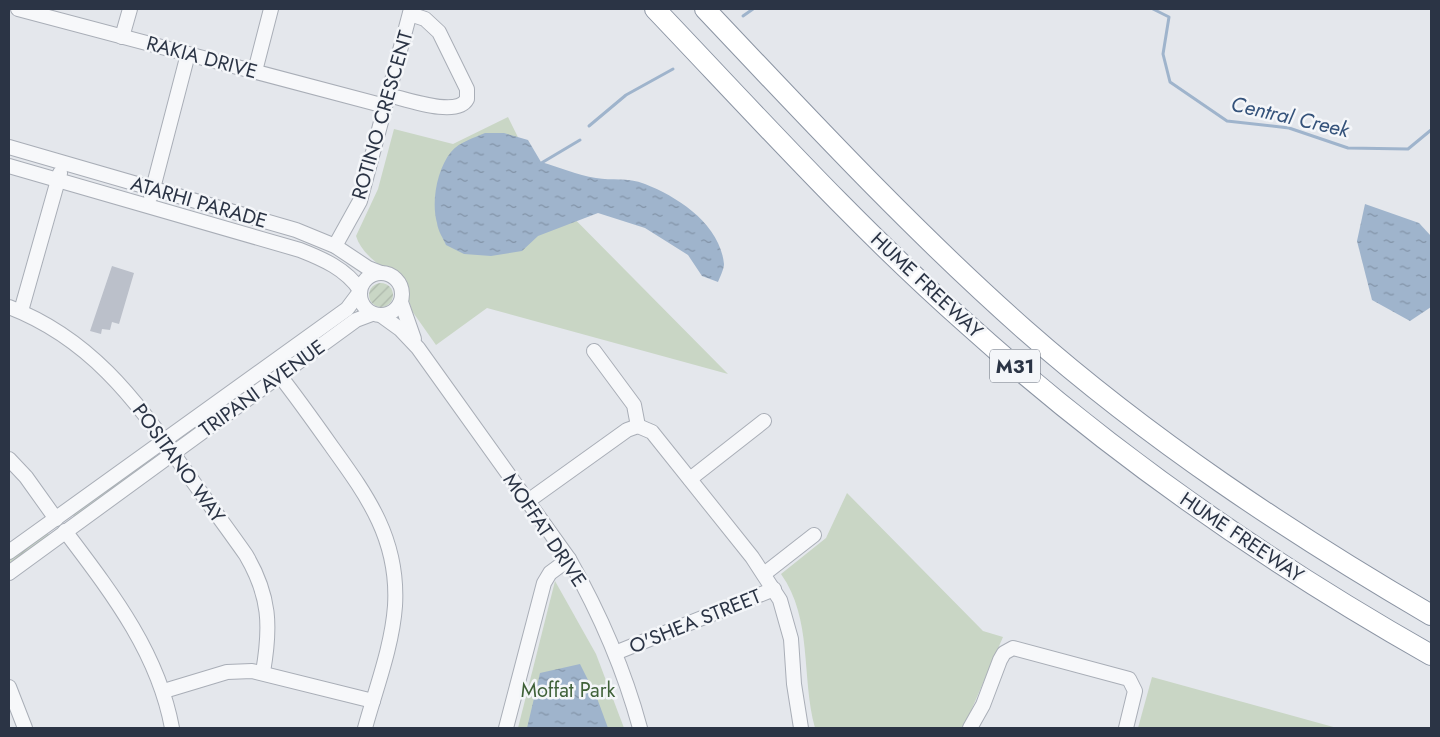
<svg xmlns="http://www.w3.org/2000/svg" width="1440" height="737" font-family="Jost,sans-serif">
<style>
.park{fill:#c9d6c5}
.garden{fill:url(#garden-furrows)}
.water{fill:url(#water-ripples)}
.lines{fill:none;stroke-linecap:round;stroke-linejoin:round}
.stream{stroke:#9fb4cc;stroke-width:3}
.building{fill:#bbc0ca}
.minor-casing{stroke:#a9aeb7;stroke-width:16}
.highway-casing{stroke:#8b94a3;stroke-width:22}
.minor{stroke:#f7f8fa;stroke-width:14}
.highway{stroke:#fff;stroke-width:20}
.labels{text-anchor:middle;stroke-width:5;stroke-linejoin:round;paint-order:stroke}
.shield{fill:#f4f6f9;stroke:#676e7b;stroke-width:1}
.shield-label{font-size:19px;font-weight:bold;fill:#2b3445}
.street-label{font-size:20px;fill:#2b3445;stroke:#f4f6f9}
.park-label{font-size:20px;fill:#3f6138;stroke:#f4f6f9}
.water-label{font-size:21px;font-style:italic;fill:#34527a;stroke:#f4f6f9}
</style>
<defs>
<pattern id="garden-furrows" width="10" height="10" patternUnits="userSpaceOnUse" patternTransform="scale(1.25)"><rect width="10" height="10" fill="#c9d6c5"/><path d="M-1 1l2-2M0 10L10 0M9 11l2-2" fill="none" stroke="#adb8ab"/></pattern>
<pattern id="water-ripples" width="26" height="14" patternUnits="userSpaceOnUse" patternTransform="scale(1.25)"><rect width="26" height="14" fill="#9fb4cc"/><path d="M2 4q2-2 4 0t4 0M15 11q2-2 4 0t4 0" fill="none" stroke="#8293a7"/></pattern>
</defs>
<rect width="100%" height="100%" fill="#e4e7ec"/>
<g class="park">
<path d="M508,117L542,186L728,374L487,308L436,345L412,311L403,280C386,270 362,256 356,236L378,189L394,129L453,144Z"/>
<path d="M847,493L983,631L1003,637L967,720L961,728H815C801,677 813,619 781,574L826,538Z"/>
<polygon points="555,581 596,654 624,728 518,728"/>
<polygon points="1152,677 1337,728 1138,728"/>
</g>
<g class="garden">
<circle cx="381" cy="295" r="12"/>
<polygon points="259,379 262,382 182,440 180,437"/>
<polygon points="154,454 156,457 75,518 72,513"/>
<polygon points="47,532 49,535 9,568 9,557"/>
</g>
<g class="water">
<path d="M485,133H504L528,140L541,162C559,167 577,175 596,178C612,181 627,177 645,184C678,197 720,224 724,264C724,269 720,277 718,282L702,276L688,255L645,228L598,213L538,236L522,251L491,256L464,254L446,245C443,238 438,231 437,223C431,202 437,169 451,152C459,142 474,138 485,133Z"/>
<polygon points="1365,204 1419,223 1431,236 1431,307 1410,321 1372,300 1357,241"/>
<polygon points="580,664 597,698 608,728 527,728 540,673"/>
</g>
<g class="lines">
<g class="stream">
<polyline points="1153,9 1169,17 1163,54 1170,82 1227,121 1289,128 1348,148 1408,149 1431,130"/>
<polyline points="743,16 753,9"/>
<polyline points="589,126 626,95 673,69"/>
<polyline points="538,165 580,140"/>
</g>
</g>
<polygon class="building" points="112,266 134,273 119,324 112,322 110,330 102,329 101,334 90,331"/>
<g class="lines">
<defs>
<g id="minor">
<polyline points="18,9 385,106"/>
<polyline points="122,37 130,9"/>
<polyline points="255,71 271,9"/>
<path d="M388,95C406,99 457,118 467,99V89L439,32L425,19L410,14"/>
<polyline points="9,147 296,230 335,246 368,268 381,273"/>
<path d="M9,166L300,250C323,259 346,269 360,290"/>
<polyline points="151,196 188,54"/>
<polyline points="335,246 360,201 411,9"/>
<circle cx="381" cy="294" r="21"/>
<polyline points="401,302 414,339"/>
<path d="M9,307C89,338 134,397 182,466C203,496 225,525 246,555C270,596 271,626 263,672"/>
<polyline points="21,311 60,173"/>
<path d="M382,316L400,329L418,348L569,559C599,612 624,669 640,728"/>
<polyline points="594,351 634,405 638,426"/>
<path d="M280,376C298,399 315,423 332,447C368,497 399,540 395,606C392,647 376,688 365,728"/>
<polyline points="9,459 26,477 56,519"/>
<polyline points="690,479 764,421"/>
<polyline points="528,501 627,430 638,426 652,432 752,557 780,600 791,639 794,684 801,728"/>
<path d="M65,531C111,592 158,652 172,728"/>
<polyline points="9,552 347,309 359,293"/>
<polyline points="9,573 356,320 372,314"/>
<polyline points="764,574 814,535"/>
<polyline points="615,653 774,589"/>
<polyline points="9,687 25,728"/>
<polyline points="164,691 227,672 252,671 373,701"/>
<polyline points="506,728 544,583 550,573 569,559"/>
<polyline points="970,728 983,705 1000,660 1004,653 1013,648 1129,679 1135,691 1126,728"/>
</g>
<g id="highway">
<path d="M655,9C757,116 856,226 967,324C1109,452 1265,561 1431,655"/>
<path d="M705,9C809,119 912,230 1025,330C1150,440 1289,532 1431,615"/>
</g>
</defs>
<use href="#minor" class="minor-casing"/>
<use href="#highway" class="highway-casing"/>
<use href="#minor" class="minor"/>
<use href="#highway" class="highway"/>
</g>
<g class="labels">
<rect class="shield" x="990" y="349.5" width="50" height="33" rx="4"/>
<g class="shield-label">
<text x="1015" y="373">M31</text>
</g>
<g class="street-label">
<text transform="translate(202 57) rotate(15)" y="7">RAKIA DRIVE</text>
<text transform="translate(382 115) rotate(-74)" y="7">ROTINO CRESCENT</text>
<text transform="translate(199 202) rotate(16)" y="7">ATARHI PARADE</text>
<text transform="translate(927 285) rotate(43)" y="7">HUME FREEWAY</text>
<text transform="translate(262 388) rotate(-36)" y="7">TRIPANI AVENUE</text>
<text transform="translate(179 463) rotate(54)" y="7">POSITANO WAY</text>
<text transform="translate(545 530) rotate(56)" y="7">MOFFAT DRIVE</text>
<text transform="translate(1242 537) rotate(34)" y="7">HUME FREEWAY</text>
<text transform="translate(695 621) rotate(-22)" y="7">O'SHEA STREET</text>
</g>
<g class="park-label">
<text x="568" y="697">Moffat Park</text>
</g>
<g class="water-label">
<text transform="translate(1290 117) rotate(13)" y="7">Central Creek</text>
</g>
</g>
<rect width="1440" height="737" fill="none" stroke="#2b3445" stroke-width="20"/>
</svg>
